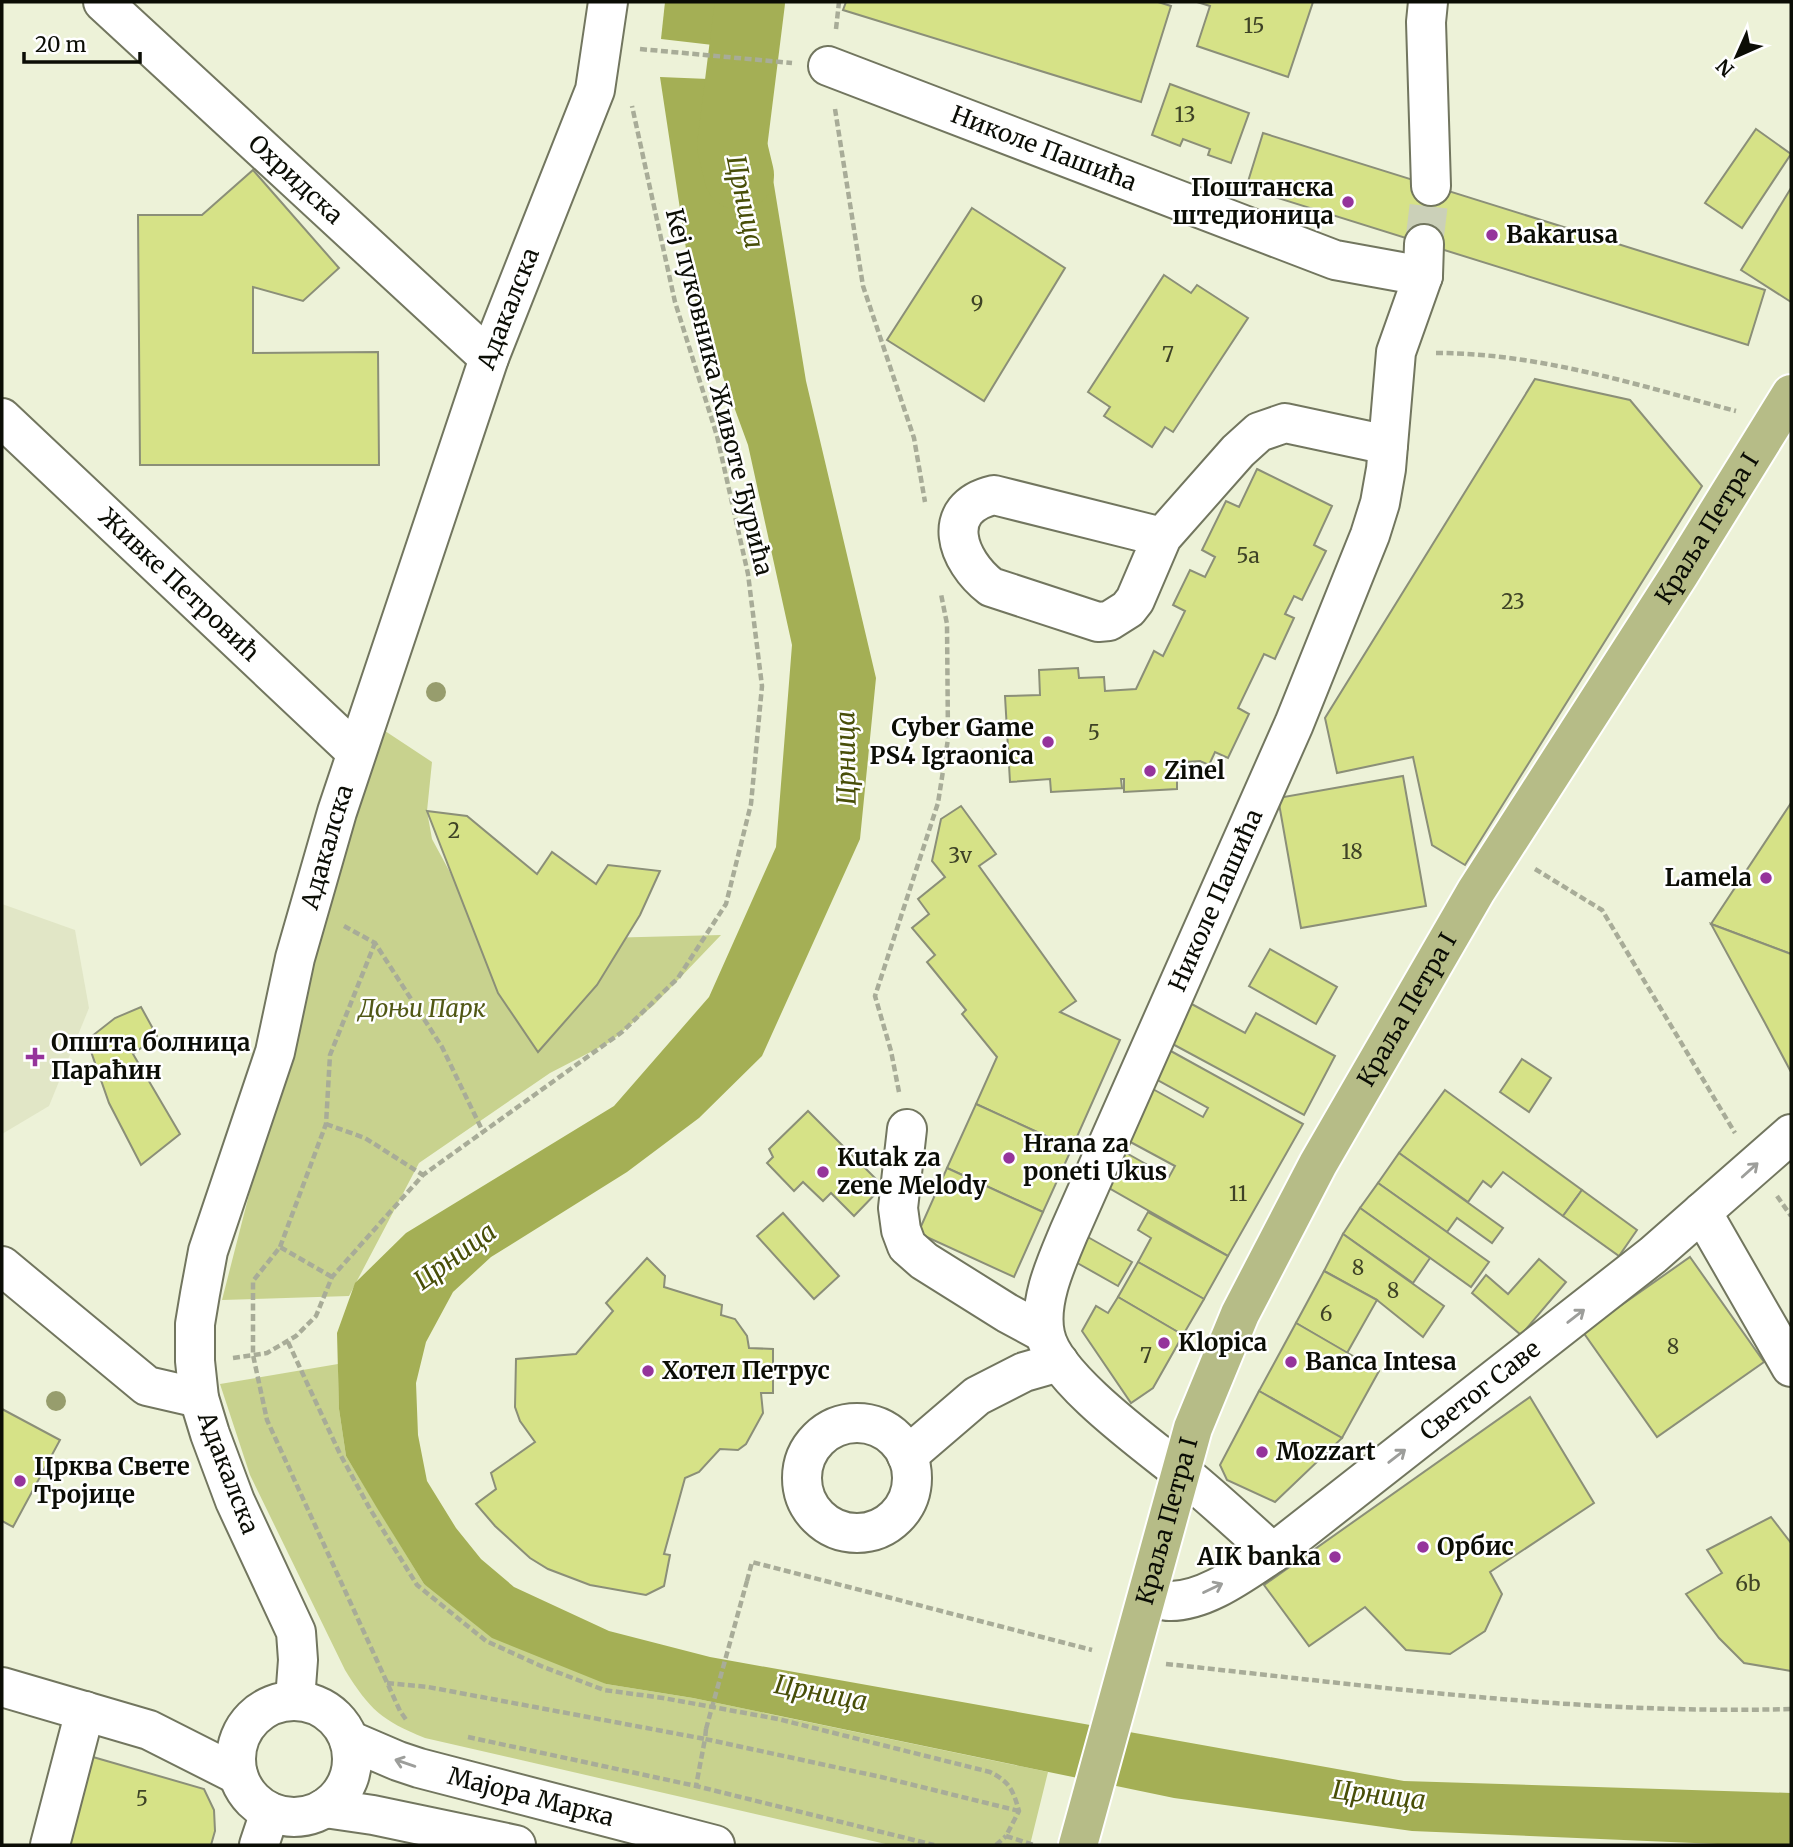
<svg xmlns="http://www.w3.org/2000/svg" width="1793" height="1847" font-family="Merriweather,serif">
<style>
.built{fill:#e1e6c6}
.green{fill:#c8d28e}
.water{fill:#a4af55}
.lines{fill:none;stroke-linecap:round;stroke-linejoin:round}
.river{stroke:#a4af55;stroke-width:70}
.building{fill:#d6e287;stroke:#8b8f78;stroke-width:2}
.minor-tunnel{stroke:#cbd0b8;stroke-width:38;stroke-dasharray:38 19;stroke-linecap:butt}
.minor-casing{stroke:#72765f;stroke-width:42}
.major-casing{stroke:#fff;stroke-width:42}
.path{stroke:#a8ac98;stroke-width:4.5;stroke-dasharray:7 3.5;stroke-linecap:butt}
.minor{stroke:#fff;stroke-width:38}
.major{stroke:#b6bc87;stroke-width:38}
.path-bridge{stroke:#a8ac98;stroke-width:4.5;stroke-dasharray:7 3.5;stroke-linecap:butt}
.tree{fill:#979d6d}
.oneway{stroke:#9d9e9b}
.poi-dot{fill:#95349b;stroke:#fff;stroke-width:2.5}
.labels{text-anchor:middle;stroke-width:5;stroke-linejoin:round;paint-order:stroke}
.number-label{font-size:21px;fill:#3e4226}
.street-label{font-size:24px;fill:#0b0d05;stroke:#fff}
.poi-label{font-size:24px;font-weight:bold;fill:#0b0d05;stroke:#fff;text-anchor:start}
.park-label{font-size:24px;font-style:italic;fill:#515816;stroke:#fff}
.water-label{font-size:26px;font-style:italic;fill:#484e08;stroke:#fff}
</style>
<rect width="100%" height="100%" fill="#edf2d8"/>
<polygon class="built" points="2,904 75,930 89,1008 49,1106 2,1134"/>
<g class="green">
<polygon points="379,727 432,762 427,811 432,839 452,876 492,885 522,940 721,935 654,1005 610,1042 550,1073 419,1163 349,1296 222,1300 336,855"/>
<path d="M338,1364L339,1409L346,1456L424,1584L606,1684L693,1698L1048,1772L1030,1845H890L425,1738C381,1720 370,1710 345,1670L250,1475L220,1384Z"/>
</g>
<g class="water">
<polygon points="665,2 763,2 756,50 661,39"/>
<polygon points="660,77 757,81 806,381 876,678 860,839 762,1056 699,1118 627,1172 491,1257 453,1292 426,1342 416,1383 418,1435 427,1481 456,1528 481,1559 514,1587 609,1631 710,1657 1404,1781 1791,1793 1791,1844 1741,1845 1412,1831 1174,1798 693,1698 606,1684 492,1638 424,1584 377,1508 346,1456 339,1409 337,1333 355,1283 406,1233 614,1106 709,997 776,847 792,645 748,445 693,295"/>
</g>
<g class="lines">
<polyline class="river" points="739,175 732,146 750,2"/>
</g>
<g class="building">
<polygon points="846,2 1158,2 1171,6 1141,102 843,10"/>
<polygon points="1197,2 1313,2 1288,77 1197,46 1210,6"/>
<polygon points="1170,84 1249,113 1231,163 1208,155 1210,149 1183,139 1180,146 1152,135"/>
<polygon points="1756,129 1791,154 1742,228 1705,203"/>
<polygon points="1263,133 1765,290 1748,345 1246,188"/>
<polygon points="253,170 339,268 303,301 253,287 253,353 378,352 379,465 140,465 138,215 202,215"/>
<polygon points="1791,188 1791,302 1741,270"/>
<polygon points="972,208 1065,268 984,401 887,340"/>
<polygon points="1164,275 1191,293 1197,285 1248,318 1173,432 1165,427 1152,447 1104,416 1110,407 1088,392"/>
<polygon points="1535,379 1630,400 1702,486 1465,865 1432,845 1413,757 1337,773 1325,718"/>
<polygon points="1257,469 1332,506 1314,545 1326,551 1302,600 1294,596 1285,614 1294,618 1275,659 1264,654 1238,708 1249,714 1228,758 1215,752 1209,765 1200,761 1186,762 1187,776 1177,776 1177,789 1124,792 1124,779 1121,779 1122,788 1051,792 1050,779 1010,782 1005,696 1040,695 1039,670 1078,668 1079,678 1104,677 1105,691 1136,689 1154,651 1163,656 1185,611 1173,605 1190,570 1205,577 1215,557 1202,550 1226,501 1239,507"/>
<polygon points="1403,776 1426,906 1301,928 1278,798"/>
<polygon points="1791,803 1791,954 1711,924"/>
<polygon points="961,806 996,854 979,866 1076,1001 1060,1012 1120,1040 1072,1148 976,1104 997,1057 962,1014 966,1010 927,962 935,955 912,928 929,914 918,899 945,877 932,861 941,819"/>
<polygon points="427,811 467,816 537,874 552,852 596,884 608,865 660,871 640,915 597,985 538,1052 498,993"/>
<polygon points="1711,924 1791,954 1791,1072 1765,1023"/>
<polygon points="1270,949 1337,987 1316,1024 1249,986"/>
<polygon points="1188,1002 1245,1033 1256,1013 1335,1056 1304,1115 1167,1041"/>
<polygon points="141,1007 157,1036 133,1054 180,1134 141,1165 109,1103 87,1040 115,1018"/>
<polygon points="1169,1050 1303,1124 1228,1256 1102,1184 1121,1150 1169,1177 1175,1166 1123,1138 1151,1088 1203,1117 1208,1108 1154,1078"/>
<polygon points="1522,1059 1551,1078 1529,1112 1500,1092"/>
<polygon points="1445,1090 1582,1190 1563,1216 1503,1172 1491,1187 1483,1181 1468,1202 1399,1153"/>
<polygon points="976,1104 1072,1148 1043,1212 947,1168"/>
<polygon points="808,1111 883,1186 854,1216 831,1193 823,1201 803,1182 794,1191 767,1163 773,1157 769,1149"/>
<polygon points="1399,1153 1503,1228 1492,1243 1457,1218 1447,1232 1378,1183"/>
<polygon points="947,1168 1043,1212 1014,1277 918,1233"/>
<polygon points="1378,1183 1489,1262 1471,1287 1360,1208"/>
<polygon points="1582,1190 1637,1230 1619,1256 1563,1216"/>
<polygon points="1360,1208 1430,1258 1413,1283 1343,1234"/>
<polygon points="1148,1212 1228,1256 1204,1299 1138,1262 1151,1238 1138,1230"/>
<polygon points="783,1213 839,1276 814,1299 757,1236"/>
<polygon points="1343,1234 1444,1306 1423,1337 1377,1300 1324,1271"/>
<polygon points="1086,1236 1132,1262 1118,1286 1072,1260"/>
<polygon points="1690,1257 1764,1362 1657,1437 1583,1332"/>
<polygon points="647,1258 665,1276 664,1287 722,1305 721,1315 735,1319 747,1336 749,1348 773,1349 773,1393 761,1393 763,1413 746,1444 738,1450 720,1449 699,1472 685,1478 664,1554 670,1555 664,1586 646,1595 590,1585 548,1569 530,1558 495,1526 476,1504 496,1489 491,1473 535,1442 520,1421 515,1407 516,1359 576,1354 613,1311 606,1303"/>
<polygon points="1539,1259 1566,1282 1521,1335 1472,1293 1486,1275 1508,1294"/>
<polygon points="1138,1262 1204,1299 1183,1335 1118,1297"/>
<polygon points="1324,1271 1377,1300 1347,1353 1296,1323"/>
<polygon points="1118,1297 1183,1335 1153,1388 1131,1403 1082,1331 1096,1306 1108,1313"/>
<polygon points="1296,1323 1379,1371 1342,1438 1259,1391"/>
<polygon points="1259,1391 1342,1438 1275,1502 1227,1480 1220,1465"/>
<polygon points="1530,1397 1594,1503 1490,1572 1502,1594 1485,1631 1450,1654 1406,1650 1365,1607 1309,1646 1264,1585"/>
<polygon points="2,1409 60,1440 13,1527 2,1521"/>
<polygon points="1771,1517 1791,1543 1791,1671 1744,1663 1719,1638 1686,1594 1722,1573 1707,1550"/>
<polygon points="86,1755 204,1789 214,1810 215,1831 211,1845 64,1845"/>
</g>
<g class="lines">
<polyline class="minor-tunnel" points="1424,244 1431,186"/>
<defs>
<g id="minor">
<path id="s1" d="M103,2L489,358"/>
<polyline points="1428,2 1426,22 1431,186"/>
<path id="s2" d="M828,66L1335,260L1423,276"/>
<path id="s3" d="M2,418L356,752"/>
<path d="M1162,537L994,495C938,508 957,561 991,587L1098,622L1109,621L1128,609L1135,600L1162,537L1238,451L1259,432L1285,423L1388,445"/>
<polyline points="907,1129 898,1208 901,1230 907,1246 924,1261 1007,1313 1044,1333"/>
<polyline points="1702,1212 1791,1367"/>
<polyline points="2,1266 147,1386 199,1398"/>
<circle cx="857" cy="1478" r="55"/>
<polyline points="907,1456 977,1396 1024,1372 1059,1362"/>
<path id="s4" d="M1273,1553C1243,1526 1213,1498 1181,1472C1146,1444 1053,1377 1045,1334C1038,1301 1057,1261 1069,1232L1294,724L1370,535L1380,503L1386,469L1396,352L1423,276L1424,244"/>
<path id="s5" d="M1147,1597C1154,1598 1162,1601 1169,1601C1205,1602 1244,1572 1273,1553L1653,1255L1791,1134"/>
<polyline points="2,1687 149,1730 238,1775"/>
<path id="s6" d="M295,1700L298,1660L296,1632L235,1501L210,1434L199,1398L195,1361V1324L200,1294L208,1251L275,1052L295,958L337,812L489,358L595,90L608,2"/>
<circle cx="294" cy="1759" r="58"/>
<path id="s7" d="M349,1740L398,1761L419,1768L715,1845"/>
<polyline points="325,1808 373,1815 516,1845"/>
<polyline points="50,1845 85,1711"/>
<polyline points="259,1845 270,1812"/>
</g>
<g id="major">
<path id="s8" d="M1078,1845L1193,1428L1240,1314L1318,1164L1476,891L1679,575L1791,394"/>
</g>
</defs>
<use href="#minor" class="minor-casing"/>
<use href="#major" class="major-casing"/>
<g class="path">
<polyline points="836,29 839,2"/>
<polyline points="640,49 792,63"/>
<polyline points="835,109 863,286 914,438 925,502"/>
<path d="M1436,353C1539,353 1637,385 1736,411"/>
<polyline points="1535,869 1602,910 1735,1133"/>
<polyline points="344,926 375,943 442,1047 483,1132"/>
<polyline points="899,1092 891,1051 875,996 938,803 948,739 947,624 941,594"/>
<polyline points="326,1124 365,1138 423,1175"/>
<polyline points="1777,1196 1791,1216"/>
<polyline points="280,1247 326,1124 330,1055 375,943"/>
<polyline points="332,1277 280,1247 253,1281 253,1355 267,1420 400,1711 407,1721"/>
<path d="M288,1342L340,1454L370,1509L417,1585L486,1641L541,1666L604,1690L663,1698L778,1719L990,1772C1010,1782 1013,1790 1019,1811L1006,1836L1034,1845"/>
<polyline points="233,1358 267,1353 296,1336 316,1316 332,1277 423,1175 622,1032 678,978 726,904 751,804 762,686 748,574 717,436 675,302 632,106"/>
<polyline points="747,1581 752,1562 1092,1650"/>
<path d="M1166,1664C1374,1686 1582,1715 1791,1709"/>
<polyline points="387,1683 428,1687 705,1739 696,1786"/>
<polyline points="706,1729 705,1739 881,1777 1019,1811"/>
<polyline points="468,1737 696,1786 934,1845"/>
<polyline points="996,1845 1006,1836"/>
</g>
<use href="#minor" class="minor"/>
<use href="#major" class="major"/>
<polyline class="path-bridge" points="706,1729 747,1581"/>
</g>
<g class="tree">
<circle cx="436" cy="692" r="10"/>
<circle cx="56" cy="1401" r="10"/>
</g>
<defs><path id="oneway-shaft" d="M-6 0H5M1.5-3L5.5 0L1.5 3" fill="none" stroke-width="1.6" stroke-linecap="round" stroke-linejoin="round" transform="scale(1.75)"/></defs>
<g class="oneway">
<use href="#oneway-shaft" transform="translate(1750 1170) rotate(-42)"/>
<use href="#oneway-shaft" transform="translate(1576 1316) rotate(-38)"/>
<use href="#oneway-shaft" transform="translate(1397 1456) rotate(-38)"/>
<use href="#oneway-shaft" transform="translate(1213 1588) rotate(-26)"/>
<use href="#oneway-shaft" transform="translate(405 1763) rotate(-161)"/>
</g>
<g class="poi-dot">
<circle cx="1348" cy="202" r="7"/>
<circle cx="1492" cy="235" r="7"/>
<circle cx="1048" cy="742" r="7"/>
<circle cx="1150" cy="771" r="7"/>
<circle cx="1766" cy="878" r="7"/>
<path d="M31.5 1046.5h7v7h7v7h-7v7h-7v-7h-7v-7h7z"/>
<circle cx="1009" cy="1158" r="7"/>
<circle cx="823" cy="1172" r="7"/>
<circle cx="1164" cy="1343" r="7"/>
<circle cx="1291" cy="1362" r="7"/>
<circle cx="648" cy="1371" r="7"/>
<circle cx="1262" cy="1452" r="7"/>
<circle cx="20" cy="1481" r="7"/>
<circle cx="1423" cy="1547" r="7"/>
<circle cx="1335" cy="1557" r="7"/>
</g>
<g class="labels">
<g class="number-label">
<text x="1254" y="33">15</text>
<text x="1185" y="122">13</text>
<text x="977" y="311">9</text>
<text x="1168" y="362">7</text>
<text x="1248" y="563">5a</text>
<text x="1513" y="609">23</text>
<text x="1094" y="740">5</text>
<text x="454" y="838">2</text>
<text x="1352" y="859">18</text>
<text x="960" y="863">3v</text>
<text x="1238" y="1201">11</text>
<text x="1358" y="1275">8</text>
<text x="1393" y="1298">8</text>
<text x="1326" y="1321">6</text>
<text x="1673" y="1354">8</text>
<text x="1146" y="1363">7</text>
<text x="1748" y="1591">6b</text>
<text x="142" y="1806">5</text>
</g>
<g class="street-label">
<text dy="8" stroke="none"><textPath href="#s2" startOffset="231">Николе Пашића</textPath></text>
<text dy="8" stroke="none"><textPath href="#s1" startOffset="262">Охридска</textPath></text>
<text dy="8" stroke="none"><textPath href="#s6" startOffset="1460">Адакалска</textPath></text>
<text transform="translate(719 392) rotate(76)" y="8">Кеј пуковника Животе Ђурића</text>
<text dy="8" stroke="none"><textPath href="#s8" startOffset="1470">Краља Петра I</textPath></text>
<text dy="8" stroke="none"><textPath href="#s3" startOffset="243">Живке Петровић</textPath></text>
<text dy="8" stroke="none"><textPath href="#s6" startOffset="892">Адакалска</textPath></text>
<text dy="8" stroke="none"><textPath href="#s4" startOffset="788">Николе Пашића</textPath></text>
<text dy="8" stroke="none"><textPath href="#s8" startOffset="903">Краља Петра I</textPath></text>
<text dy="8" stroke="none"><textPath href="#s5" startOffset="402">Светог Саве</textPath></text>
<text transform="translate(228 1473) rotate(69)" y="8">Адакалска</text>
<text dy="8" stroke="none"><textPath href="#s8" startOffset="336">Краља Петра I</textPath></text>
<text dy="8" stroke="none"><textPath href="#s7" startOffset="191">Мајора Марка</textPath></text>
</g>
<g class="poi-label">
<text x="1334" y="196" text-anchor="end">Поштанска<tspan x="1334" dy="28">штедионица</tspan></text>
<text x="1506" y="243">Bakarusa</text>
<text x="1034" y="736" text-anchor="end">Cyber Game<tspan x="1034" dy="28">PS4 Igraonica</tspan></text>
<text x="1164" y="779">Zinel</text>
<text x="1752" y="886" text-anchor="end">Lamela</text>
<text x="51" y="1051">Општа болница<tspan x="51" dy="28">Параћин</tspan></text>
<text x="1023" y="1152">Hrana za<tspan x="1023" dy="28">poneti Ukus</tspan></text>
<text x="837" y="1166">Kutak za<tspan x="837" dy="28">zene Melody</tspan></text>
<text x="1178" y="1351">Klopica</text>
<text x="1305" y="1370">Banca Intesa</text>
<text x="662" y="1379">Хотел Петрус</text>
<text x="1276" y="1460">Mozzart</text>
<text x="34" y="1475">Црква Свете<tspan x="34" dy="28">Тројице</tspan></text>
<text x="1437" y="1555">Орбис</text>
<text x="1321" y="1565" text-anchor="end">AIK banka</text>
</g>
<g class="park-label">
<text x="422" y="1017">Доњи Парк</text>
</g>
<g class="water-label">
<text transform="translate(745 202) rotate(78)" y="9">Црница</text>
<text transform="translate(846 758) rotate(-91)" y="9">Црница</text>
<text transform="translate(455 1256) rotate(-36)" y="9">Црница</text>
<text transform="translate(821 1693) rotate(11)" y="9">Црница</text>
<text transform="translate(1379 1795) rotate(7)" y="9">Црница</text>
</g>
</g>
<rect width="1793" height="1847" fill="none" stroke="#0b0d05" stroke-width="7"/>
<g transform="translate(1737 56) rotate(225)" stroke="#ffffff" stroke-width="5" paint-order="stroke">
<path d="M0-5L12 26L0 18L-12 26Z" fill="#0b0d05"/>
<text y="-10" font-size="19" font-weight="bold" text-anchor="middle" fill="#0b0d05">N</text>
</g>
<path d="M24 52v10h116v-10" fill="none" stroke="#0b0d05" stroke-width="3.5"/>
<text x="35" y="52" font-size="21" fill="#0b0d05" stroke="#ffffff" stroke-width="5" paint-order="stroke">20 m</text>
</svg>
